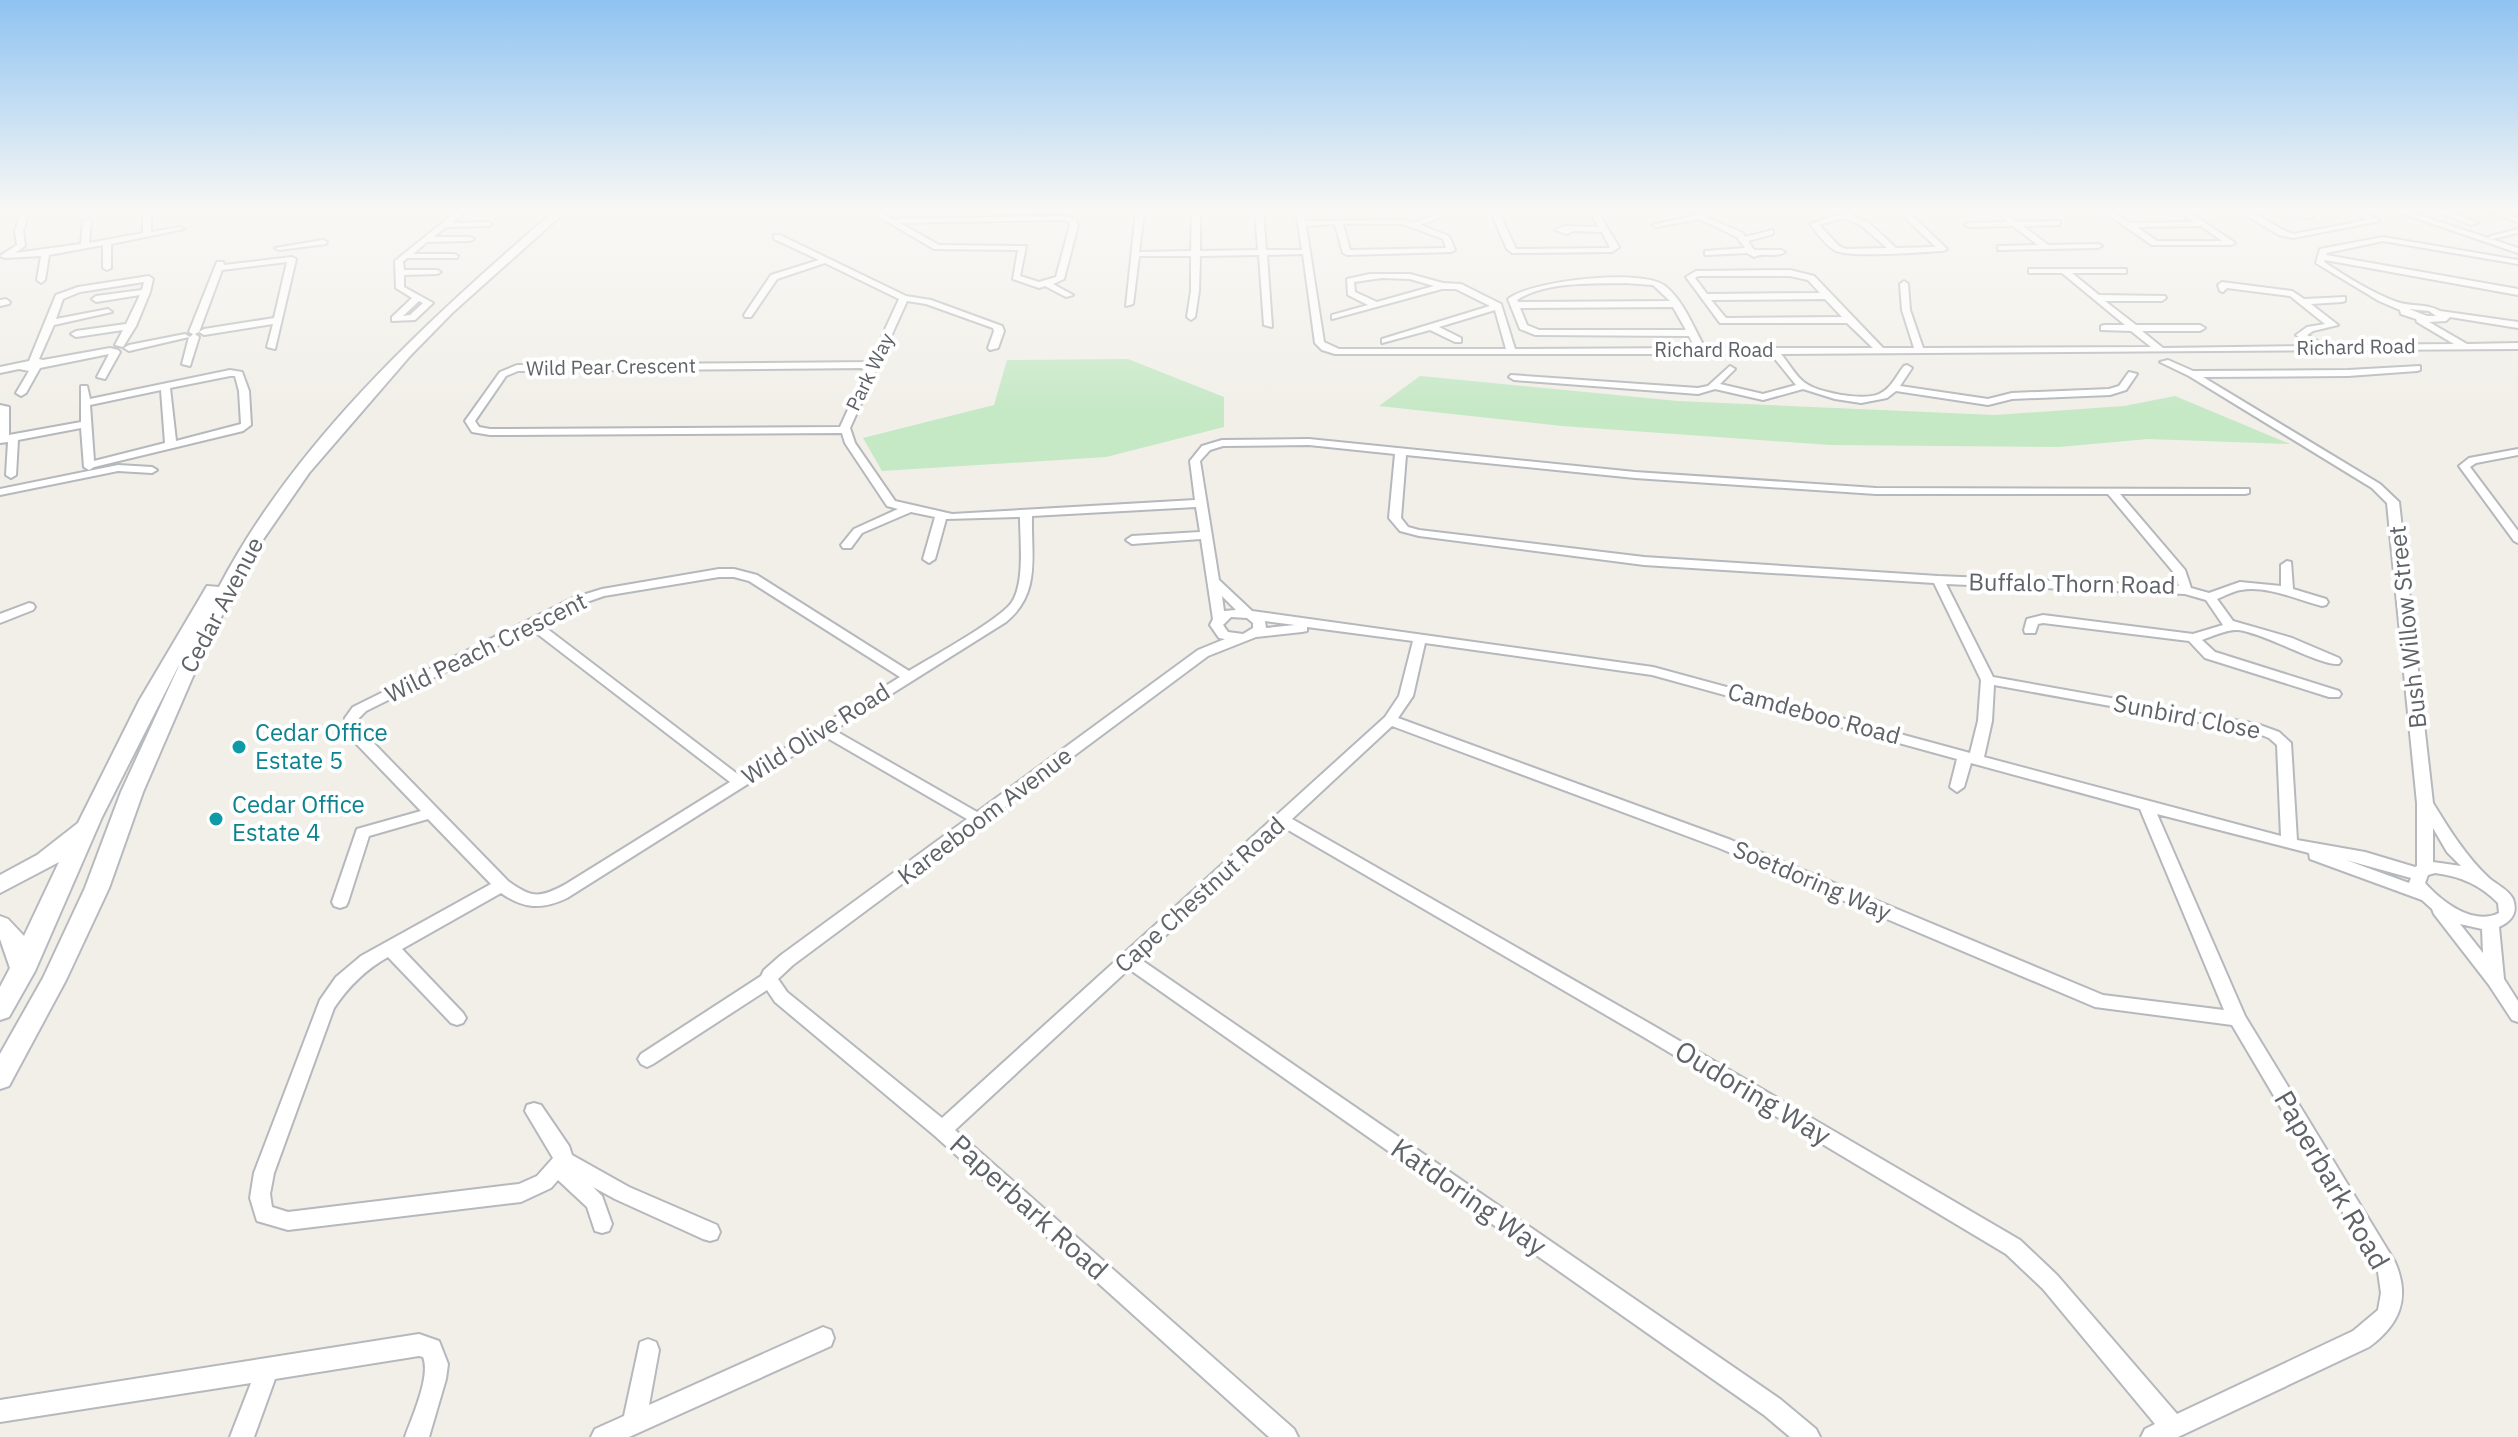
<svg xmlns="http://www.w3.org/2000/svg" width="2518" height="1437" font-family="'IBM Plex Sans',sans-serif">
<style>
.green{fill:#c5e8c5}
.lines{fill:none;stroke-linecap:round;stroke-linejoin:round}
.street-casing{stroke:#b5b8bc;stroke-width:4}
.secondary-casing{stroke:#b6babf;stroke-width:4}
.street{fill:#fff;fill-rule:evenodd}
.secondary{fill:#fff;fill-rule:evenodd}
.culture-dot{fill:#0f9aa8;stroke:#fff;stroke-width:3}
.labels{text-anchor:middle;stroke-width:8;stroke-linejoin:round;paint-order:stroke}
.far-street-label{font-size:20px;fill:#5f6368;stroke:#fff}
.street-label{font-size:24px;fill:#5f6368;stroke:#fff}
.culture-label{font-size:24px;fill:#0d838f;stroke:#fff;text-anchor:start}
.near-street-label{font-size:28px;fill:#5f6368;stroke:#fff}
</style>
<rect width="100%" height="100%" fill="#f1efe8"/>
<g class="green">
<polygon points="1128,359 1224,397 1224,427 1106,457 882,471 863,438 994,405 1007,360"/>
<polygon points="1420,376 1678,401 1995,415 2124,406 2175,396 2290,444 2148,439 2059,447 1830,445 1562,426 1379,406"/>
</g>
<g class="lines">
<defs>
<g id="street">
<polygon points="21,211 29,211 23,231 25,246 15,253 81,244 83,221 87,219 91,221 89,243 143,233 143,211 151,211 151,232 180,227 184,229 111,244 111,268 107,270 103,268 103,245 49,255 45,280 41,283 37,280 41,256 5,258 0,256 17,245 15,231"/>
<path d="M457,211H466L452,223L488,222L492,224L488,226L446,227L434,237H470L474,239L470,241L427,242L413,254H454L458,256L457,258H407L403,262L404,270H437L441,272L437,274L404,275V287L433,303L415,320L392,321V317L412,298L396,288L395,261ZM419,301L423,303L410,315L403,316Z"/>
<path d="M869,211H879L892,219L1064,216L1076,219L1078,225L1064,279L1053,284L1073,295L1066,297L1045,286L1039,288L1013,279L1018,250L934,249ZM1063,220L1069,222L1070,225L1056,277L1039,282L1020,276L1026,246L939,245L900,223Z"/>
<path d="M1136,211H1144L1139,252L1191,251L1192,211H1200V251L1258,250L1255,211H1263L1266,250H1302L1296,211H1304L1305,221L1404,220L1413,223L1444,212V216L1420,225L1449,236L1455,250L1451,252L1347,255L1343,253L1335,224L1306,226L1324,342L1339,349H1506L1495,310L1439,327L1461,338V342H1455L1430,330L1382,343V339L1490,306L1456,289H1442L1332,319V315L1368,305L1348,295L1347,279L1370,274H1410L1443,283L1461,284L1501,304L1515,349L1695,348L1689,336L1535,335L1520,329L1508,299C1529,281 1643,268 1665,286C1684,301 1693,327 1705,348H1873L1847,323H1720L1686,277L1696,271L1790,270L1814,276L1883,348H1914L1902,310L1900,284L1904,281L1908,284L1910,310L1923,348L2151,347L2131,331L2101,330V326L2104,325H2125L2062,273H2029V269H2126V273H2072L2099,295L2165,296L2166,298L2162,301H2105L2136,325H2200L2205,328L2200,331H2142L2163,348L2311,346L2296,335L2307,327L2325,324L2290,296L2227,288L2223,292L2220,291L2218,285L2222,282L2292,291L2304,299L2345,297V301L2342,302L2311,304L2338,325L2313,331L2307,335L2324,345L2454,344L2417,322L2416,319L2401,314L2400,310L2379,301L2316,263L2320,249L2383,237L2518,260V264L2383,241L2327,253L2326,255L2518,289V295L2325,260L2324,262C2347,277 2372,293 2397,302C2411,307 2427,303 2440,311L2518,322V328L2450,317L2446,321L2429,322L2467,344L2518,343V349L1781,354C1788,362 1796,377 1805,383C1819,393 1863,401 1879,394C1891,389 1896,376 1904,366L1907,365L1912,368L1900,386L1988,399L2012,393L2109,389L2119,386L2129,372L2137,374L2126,390L2110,395L2012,399L1988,405L1896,391L1887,398L1861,403L1835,399L1803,389L1763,400L1715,389L1698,394L1514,380L1509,377L1511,375L1698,388L1708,386L1730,366L1735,369L1720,384L1763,394L1796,385L1771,354H1335L1322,350L1315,343L1303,254L1267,255L1272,327L1264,325L1259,255L1200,256L1199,291L1195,317L1191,320L1187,317L1191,291V256H1139L1133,304L1126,306ZM1343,224H1403L1443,239L1446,248L1350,250ZM1698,276H1790L1808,280L1820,293L1707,294L1695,278ZM1382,278L1410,279L1434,286L1377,302L1355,292L1354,282ZM1625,283L1653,285L1670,301L1518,302L1517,300C1546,281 1591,284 1625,283ZM1825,299L1842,317L1726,318L1711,300ZM1673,307L1686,330H1539L1527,325L1520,308ZM2409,309L2429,311L2436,316H2427Z"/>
<polygon points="1494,211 1502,211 1500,215 1516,249 1610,248 1602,232 1573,231 1567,234 1555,230 1564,226 1599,227 1589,211 1597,211 1619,247 1612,252 1512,253 1507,249 1492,215"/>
<path d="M1693,211H1701L1706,217L1743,233L1745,237L1773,230V234L1748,241L1754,250H1781L1785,252C1776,258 1763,252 1754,257L1747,253L1708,255H1705V251L1745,248L1737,237L1699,219L1656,227L1652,225L1696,215Z"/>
<path d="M1849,211H1862L1851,215L1868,222L1896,248L1936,247L1898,211H1907L1947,249L1943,251C1921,252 1853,258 1836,251C1826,246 1817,233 1810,224ZM1844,218L1862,226L1887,248L1846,249L1839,246L1819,225Z"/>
<polygon points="1994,211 2003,211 2017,222 2060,221 2060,225 2057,225 2023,226 2048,245 2098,244 2102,246 2098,248 1998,250 1998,246 2001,246 2038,245 2013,226 1969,227 1965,225 1969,223 2008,222"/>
<path d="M2103,211H2112L2130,223L2194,222L2179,211H2188L2235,243L2231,245H2152ZM2201,226L2222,241H2157L2137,227Z"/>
<path d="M2239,211C2259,211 2274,228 2293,234L2368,220L2350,211H2361L2380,221L2293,238L2279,235Z"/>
<polygon points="2291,211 2302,211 2314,217 2307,219"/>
<polygon points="2395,211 2407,211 2518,248 2518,253"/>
<polygon points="2435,211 2447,211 2478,223 2471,225"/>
<polygon points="2486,211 2498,211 2518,218 2518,222"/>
<polygon points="2518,229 2518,233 2492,239 2488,237"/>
<path d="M774,235H780L906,296L931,300L1002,326L1004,331L998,348L990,350L988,348L994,331L993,328L926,304L907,301L879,363L881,365L877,368L850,428L855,443L895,501L952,514L1195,500L1190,461L1202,446L1222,440L1309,439L1635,472L1876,488L2249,489V493L2245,494H2120L2185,570L2191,588L2209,593L2240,582L2281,586V565L2287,561L2291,562L2293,589L2326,599L2328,602L2326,605L2322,606C2299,600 2266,585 2241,590C2233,591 2225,596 2217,599L2233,621L2292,638L2339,658L2341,661L2339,664C2320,666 2265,633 2238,630C2228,629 2212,636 2202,640L2215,652L2339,691L2341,694L2339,697H2329L2205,658L2189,641L2043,623L2038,624L2035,633H2025L2024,630L2027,619L2043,615L2193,634L2223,625L2206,600L2185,594L1946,584L1993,677L2257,724L2279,732L2291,743L2297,840L2365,852L2415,867L2417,866V803L2387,503L2372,488L2189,376L2160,362L2168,360L2193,371L2348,370L2420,366V370L2417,371L2348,376L2203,377L2380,484L2399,502L2433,803C2449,829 2467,858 2489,878C2497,885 2508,889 2513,899C2518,913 2512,921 2499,927L2504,979L2518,1001V1022L2512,1020L2489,985L2434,914L2432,909L2422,900L2310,859L2309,853L2157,814L2245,1016L2395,1262C2411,1299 2399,1325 2369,1347L2178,1437H2141L2145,1429L2155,1424L2043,1289L2006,1254L1642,1036L1283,827L1140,959L1780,1399L1816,1429L1820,1437H1790L1764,1415L1129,969L955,1130L1294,1429L1298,1437H1269L935,1136L775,1002L767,990L653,1064L647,1067L641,1064L638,1059L641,1054L761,976L764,970L781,955L967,819L824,736L567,898C542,910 524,909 501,893L402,949L463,1013L466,1018L463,1023L457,1025L451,1023L388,957C365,970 349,986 334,1008L274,1173L270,1194L272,1207L288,1212L519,1184L537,1176L553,1158L525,1111L527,1105L534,1103L541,1105L569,1146L572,1155L629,1187L717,1225L720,1232L717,1239L710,1241L703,1239L615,1199L593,1187L602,1196L612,1224L609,1231L602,1233L595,1231L587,1207L558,1180L551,1188L521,1202L288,1230L257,1221L250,1198L254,1173L320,1000L336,977L361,956L491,884L428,819L369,836L348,902L346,906L340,908L334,906L332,902L357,829L421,811L344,731L345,718L353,707L573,598L602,589L719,569H734L757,575L909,671C930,658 1001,619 1012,602C1025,582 1020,540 1020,517L946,519L935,559L929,563L923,559L935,517L911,512L862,533L851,548H843L841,545L854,529L898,509L887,506L845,443L842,433L490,435L472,432L465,421L500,372L517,365L870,362L899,299L825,263L777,279L751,317H745L744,315L771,275L819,260L774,239ZM867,368L840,427L490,429L479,427L475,421L506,376L518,371ZM1309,445L1395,454L1389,518L1400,531L1419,536L1644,565L1934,583L1981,680L1978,721L1970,753L1653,667L1252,611L1219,580L1200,461L1210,450L1223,446ZM1406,455L1635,478L1876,494H2108L2175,574L2179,586L1938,576L1644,557L1419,530L1408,527L1401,518ZM1196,507L1200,532L1132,536L1126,540L1132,544L1201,539L1213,619L1210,625L1219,638L1225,639L1198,650L977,812L834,730L1006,622C1041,593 1031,557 1032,516ZM719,577H734L749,581L900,677L740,776L541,624L581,604L604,596ZM1222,596L1236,610L1224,611ZM1231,617L1247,618L1253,623V628L1243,634L1228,632L1223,625ZM1265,621L1295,625L1266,628ZM1307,627L1413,641L1399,696L1385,717L942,1118L787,992L778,979L793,965L1208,656L1256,637L1302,632L1307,631ZM531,629L730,782L566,884C540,898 533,899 508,881L358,727L359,718L366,711ZM1425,643L1652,675L1957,759L1950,787L1957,792L1964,787L1971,763L2140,809L2224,1010L2103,995L1731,840L1398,718L1413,696ZM1994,685L2254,732L2269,738L2277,745L2281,836L1984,757L1992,721ZM1392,726L1719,848L2095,1007L2232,1025L2378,1272L2381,1293L2378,1310L2353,1331L2177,1414L2057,1275L2020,1240L1654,1026L1292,819ZM2433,828L2447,852L2461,866L2433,862ZM2346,860L2411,878L2409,883ZM2435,873C2460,876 2481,885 2498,903L2499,913C2473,926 2442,902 2425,883L2428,875ZM2460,924L2482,929L2483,953Z"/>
<polygon points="323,240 327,242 326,244 279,250 275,248"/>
<polygon points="292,257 296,259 275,349 267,347 273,324 204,335 199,332 204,329 274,318 287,262 222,270 199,332 195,334 199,337 190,366 182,364 189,337 129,351 124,348 129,345 185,334 190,337 193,334 189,332 217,262 223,262 224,265"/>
<polygon points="149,276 153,279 150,292 136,326 123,347 115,345 123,330 76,337 71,334 76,331 126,324 140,295 96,302 92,299 96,296 142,290 144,282 80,292 63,299 56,319 108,309 112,312 54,325 39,359 43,360 110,348 118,350 120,352 105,379 97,377 109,354 40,368 26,393 21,396 16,393 29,371 19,369 0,373 0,367 29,361 56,295 78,287"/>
<polygon points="6,299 10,302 9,304 0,306 0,300"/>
<path d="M230,370L242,372L249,391L251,425L243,431L94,467L89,470L84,467L81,428L18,440L16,475L11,478L6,475L8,442L0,443V405L9,407V435L81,422V386H87L90,399ZM230,376H235L239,391L241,424L176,441L170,388ZM161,390L165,443L94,461L90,405Z"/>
<polygon points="2518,449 2518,455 2476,463 2470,467 2518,531 2518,543 2514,541 2459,466 2469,458"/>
<polygon points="118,465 152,467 157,470 152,473 118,471 0,495 0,489"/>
<polygon points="29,603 33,604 35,607 33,610 0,623 0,614"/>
<polygon points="823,1327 831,1330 834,1338 831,1346 629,1437 591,1437 595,1429 624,1416 640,1342 648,1339 656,1342 659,1350 649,1405"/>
<path d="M419,1334L439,1341L448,1364L446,1379L429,1437H405C412,1417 431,1376 423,1357L419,1356L275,1379L254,1437H230L251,1383L0,1422V1400Z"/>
</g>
<path id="secondary" d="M554,211H566L452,313L410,356L309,473L253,554L203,653L143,792L109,888L66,980L9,1086L0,1089V1054L43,978L85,888L121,792L184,655L102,817L35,971L9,1017L0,1020V987L10,968L0,939V916L8,919L24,936L59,862L0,893V875L37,855L78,823L139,701L207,586L219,587C297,438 429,320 554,211Z"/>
</defs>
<use href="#street" class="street-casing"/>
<use href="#secondary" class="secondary-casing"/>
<use href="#street" class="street"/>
<use href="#secondary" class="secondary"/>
</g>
<linearGradient id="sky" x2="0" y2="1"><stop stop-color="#8fc3f1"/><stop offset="0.51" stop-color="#f9f8f5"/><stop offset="1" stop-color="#f9f8f5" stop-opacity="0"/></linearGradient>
<rect width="2518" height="412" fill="url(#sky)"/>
<g class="culture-dot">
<circle cx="239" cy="747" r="8"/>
<circle cx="216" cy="819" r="8"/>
</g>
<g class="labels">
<g class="far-street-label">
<text transform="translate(2356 347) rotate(-1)" y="7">Richard Road</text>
<text x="1714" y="357">Richard Road</text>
<text transform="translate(611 367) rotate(-1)" y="7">Wild Pear Crescent</text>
<text transform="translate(870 372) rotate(-64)" y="7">Park Way</text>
</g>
<g class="street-label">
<text transform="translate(2072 584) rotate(1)" y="8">Buffalo Thorn Road</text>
<text transform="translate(222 605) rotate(-62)" y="8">Cedar Avenue</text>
<text transform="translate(2408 627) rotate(-96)" y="8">Bush Willow Street</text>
<text transform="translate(486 648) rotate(-26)" y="8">Wild Peach Crescent</text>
<text transform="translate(1814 714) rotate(15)" y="8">Camdeboo Road</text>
<text transform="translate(2187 717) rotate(11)" y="8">Sunbird Close</text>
<text transform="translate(816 734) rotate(-32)" y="8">Wild Olive Road</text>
<text transform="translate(985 816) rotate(-37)" y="8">Kareeboom Avenue</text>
<text transform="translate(1812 881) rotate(23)" y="8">Soetdoring Way</text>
<text transform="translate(1200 895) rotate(-42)" y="8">Cape Chestnut Road</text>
</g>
<g class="culture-label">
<text x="255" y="741">Cedar Office<tspan x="255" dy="28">Estate 5</tspan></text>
<text x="232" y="813">Cedar Office<tspan x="232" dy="28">Estate 4</tspan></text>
</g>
<g class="near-street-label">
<text transform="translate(1753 1093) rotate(31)" y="10">Oudoring Way</text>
<text transform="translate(2332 1180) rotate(60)" y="10">Paperbark Road</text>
<text transform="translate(1469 1197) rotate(35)" y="10">Katdoring Way</text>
<text transform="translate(1029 1207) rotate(42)" y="10">Paperbark Road</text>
</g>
</g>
</svg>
